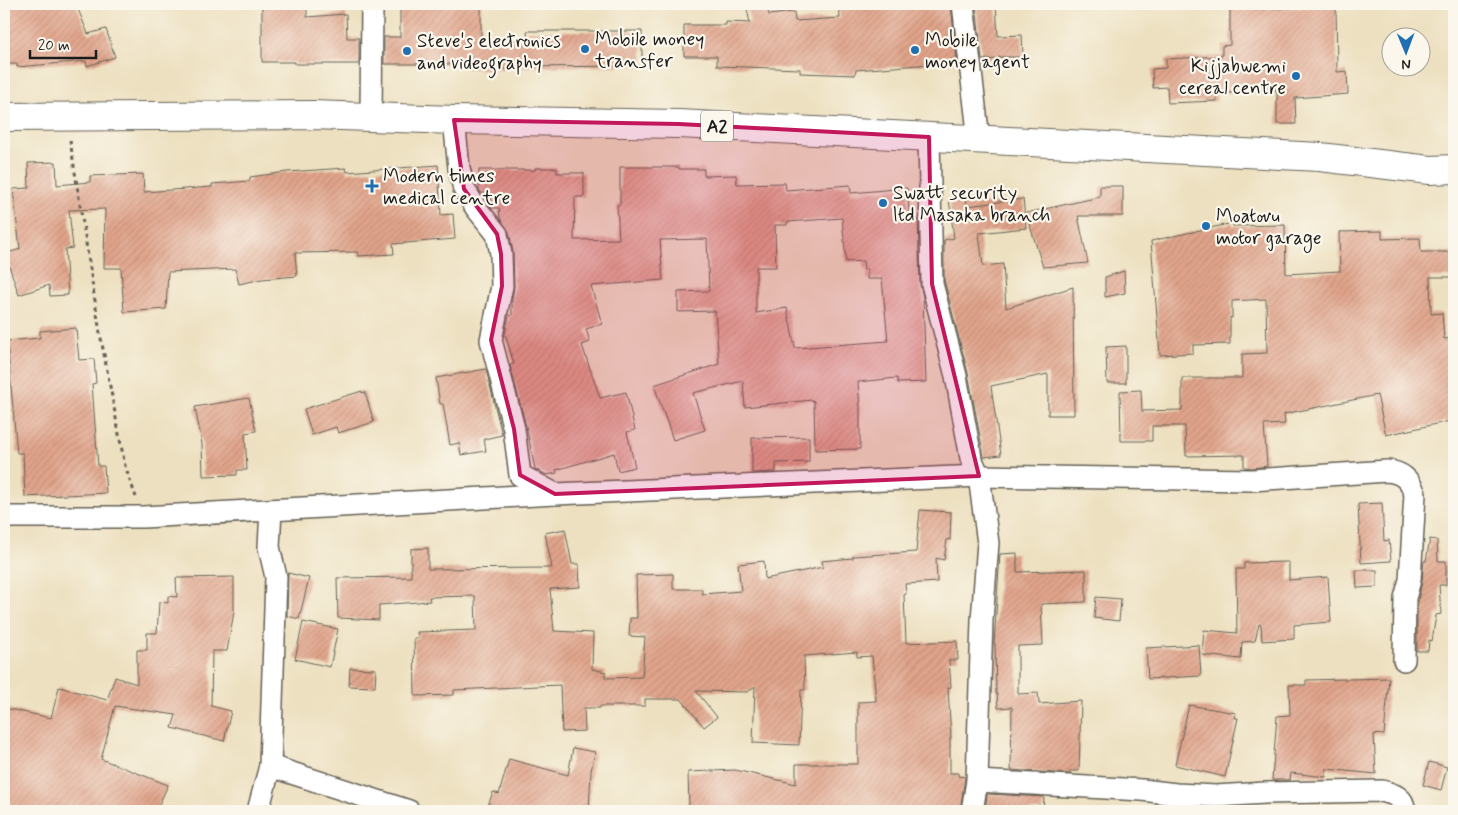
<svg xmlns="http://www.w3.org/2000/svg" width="1458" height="815" font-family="Mynerve,sans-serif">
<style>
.building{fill:url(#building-hatch);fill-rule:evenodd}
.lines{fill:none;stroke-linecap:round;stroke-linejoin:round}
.minor-casing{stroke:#656155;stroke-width:24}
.trunk-casing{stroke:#656155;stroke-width:30}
.path{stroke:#656155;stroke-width:3;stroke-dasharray:4 4;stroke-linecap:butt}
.minor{stroke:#fff;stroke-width:21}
.trunk{stroke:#fff;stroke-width:28}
.marked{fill:#c2185b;fill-opacity:0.2;stroke:#c2185b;stroke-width:4;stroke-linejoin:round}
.poi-dot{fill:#1f6fb2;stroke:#fbf7ec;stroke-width:2}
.labels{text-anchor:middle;stroke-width:4.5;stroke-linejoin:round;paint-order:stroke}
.shield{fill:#fbf7ec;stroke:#5f5e5a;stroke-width:1}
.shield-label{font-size:18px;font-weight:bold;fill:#1c1c1c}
.poi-label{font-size:19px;fill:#1c1c1c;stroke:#fbf7ec;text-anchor:start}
</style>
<defs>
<pattern id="building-hatch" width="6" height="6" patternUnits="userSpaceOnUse" patternTransform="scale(1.25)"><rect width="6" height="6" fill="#e1a48b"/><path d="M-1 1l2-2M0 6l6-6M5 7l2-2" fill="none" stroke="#c08d77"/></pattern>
</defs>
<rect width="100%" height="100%" fill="#fbf7ec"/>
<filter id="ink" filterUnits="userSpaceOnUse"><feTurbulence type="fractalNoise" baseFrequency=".02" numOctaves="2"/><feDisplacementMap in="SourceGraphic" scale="10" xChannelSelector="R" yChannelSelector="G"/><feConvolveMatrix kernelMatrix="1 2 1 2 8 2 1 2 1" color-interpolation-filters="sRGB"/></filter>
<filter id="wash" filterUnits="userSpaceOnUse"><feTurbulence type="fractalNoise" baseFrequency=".0096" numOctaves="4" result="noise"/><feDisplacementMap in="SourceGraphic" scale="20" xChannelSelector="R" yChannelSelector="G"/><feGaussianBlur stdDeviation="1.12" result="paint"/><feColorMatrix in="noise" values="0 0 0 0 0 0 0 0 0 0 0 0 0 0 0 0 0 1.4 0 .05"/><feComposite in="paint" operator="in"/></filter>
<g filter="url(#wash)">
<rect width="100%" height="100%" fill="#ede0c0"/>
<g id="blocks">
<g class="building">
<polygon points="4,4 76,4 88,34 106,29 115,57 87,66 86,61 17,67 17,64 4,64"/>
<polygon points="262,4 291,4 291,6 307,6 307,17 346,14 347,38 359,38 359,64 295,64 295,62 262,62"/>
<polygon points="400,4 481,4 481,41 528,40 527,31 642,31 642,66 518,67 518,69 464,69 464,64 384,64 384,37 400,37"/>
<polygon points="746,4 767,4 769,15 794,12 795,21 840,18 839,8 859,6 859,4 951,4 957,62 856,70 855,75 800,73 800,69 717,66 717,56 684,56 684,25 726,25 726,22 750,23"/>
<polygon points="976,4 996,4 998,36 1022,35 1023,57 999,57 999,59 982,60"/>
<polygon points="1230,4 1260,4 1260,9 1315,7 1315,4 1336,4 1337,72 1347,71 1348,94 1295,98 1296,124 1277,124 1277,91 1276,92 1276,89 1216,94 1217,101 1168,103 1167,87 1153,88 1152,69 1166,68 1166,59 1222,56 1222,46 1230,45"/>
<polygon points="56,162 57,185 90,182 90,176 143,174 144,192 212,187 212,184 250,181 250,177 287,172 346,168 347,172 438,165 441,215 453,214 455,239 393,244 394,254 358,256 358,252 295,253 297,276 262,279 239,284 235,269 168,272 166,309 124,312 121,268 104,268 105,209 69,210 73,248 65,249 68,295 50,296 49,285 19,295 5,254 20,249 13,189 29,188 28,163"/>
<path d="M620,167H679V169H704V176L736,175L737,184L785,183L786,190L850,185L851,193L907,188L910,221L918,220L920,284L923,297L926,382L898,383L897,378L858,382L860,408V449L815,450L814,401H813L812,400L745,407L743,381L693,393L705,430L673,440L654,385L719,364L715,311L678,312V292L709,291L707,239L660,240L663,280L591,286L602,324L586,329L590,342L582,345L600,398L626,392L635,430L627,432L635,467L618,471L614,453L556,470L557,473L547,475L535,469L527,430L510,365L514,364L505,334L509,316L512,315V300L514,286L513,252L509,232L500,218L499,208H492L491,206V193H481L479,189V170H535V168H557V173H584V197H575L574,240L619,239L617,205H620ZM842,218L846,262L863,261L864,270L867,269V279H882L888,341L795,348L787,308L756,313V267H776L775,225H787V222Z"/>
<polygon points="1100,186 1123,186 1123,216 1078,216 1088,263 1043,267 1026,213 1100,197"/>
<polygon points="966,197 967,206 1023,199 1026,228 979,233 983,266 1003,264 1006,308 1073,287 1074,415 1048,415 1048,374 991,386 1001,455 984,457 968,373 944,280 944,240 954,238 949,199"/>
<polygon points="1233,223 1233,226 1285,225 1286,274 1340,271 1339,232 1382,231 1382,239 1420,238 1421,252 1454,252 1454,277 1430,277 1431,314 1442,313 1444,339 1454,338 1454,420 1386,435 1377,395 1284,414 1285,424 1264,425 1267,466 1252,468 1244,467 1244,455 1186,456 1185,426 1152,426 1152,441 1121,441 1120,391 1141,390 1142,411 1182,410 1182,378 1242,378 1242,354 1267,353 1266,299 1232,301 1232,318 1230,317 1230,344 1193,345 1193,353 1160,355 1151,241"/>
<polygon points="1124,271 1125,293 1105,297 1105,277"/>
<polygon points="76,328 79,360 94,359 96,383 92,384 98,466 104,466 106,493 25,497 23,453 17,453 7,341 40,338 40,331"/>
<polygon points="1126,346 1126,383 1107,383 1106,347"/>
<polygon points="486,369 502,435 484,439 486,451 461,455 459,443 450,445 443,404 440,404 436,378"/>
<polygon points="362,391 362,393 365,392 374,422 338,433 336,427 312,435 304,409"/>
<polygon points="249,398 256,431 245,433 247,470 237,470 237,475 203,476 202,444 195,407"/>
<polygon points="809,437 809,462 776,463 776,472 752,473 752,438"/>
<polygon points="1382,503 1384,541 1389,540 1391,561 1361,563 1358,504"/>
<polygon points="920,510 951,512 950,540 947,539 944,560 936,558 937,582 905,584 906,594 904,595 906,643 957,641 958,660 949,660 951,687 948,688 951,738 950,738 950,773 958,773 958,776 965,777 960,811 704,811 704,807 689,807 688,772 735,770 796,784 796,764 858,764 858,702 876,701 872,656 857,657 857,652 804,656 805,690 801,690 799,745 753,743 755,686 748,692 696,691 717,717 704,727 681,699 645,699 645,706 600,706 600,708 584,708 585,731 562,732 560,685 454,690 454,695 415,696 414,638 418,638 417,632 476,630 475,596 429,597 430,601 379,605 379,620 338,618 337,578 411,577 411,549 428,548 428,569 552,568 545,533 565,529 572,564 579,564 580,587 550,589 554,631 593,633 592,669 606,672 605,678 642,677 645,637 629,636 630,618 637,618 636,575 673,574 673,589 702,589 702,594 741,591 738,564 764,561 765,579 823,567 822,561 853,558 853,556 916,552"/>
<polygon points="1430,539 1437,540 1438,561 1446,561 1446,585 1439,585 1441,614 1436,615 1432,641 1429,640 1428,651 1417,651 1417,605 1422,581 1424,561 1426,561"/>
<polygon points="1017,553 1017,572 1086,570 1086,602 1041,604 1043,645 1018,646 1018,694 1038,693 1039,704 1081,701 1079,771 1070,771 1070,774 1011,770 1012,707 998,708 997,694 996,694 995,644 994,644 1000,554"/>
<polygon points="1289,562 1289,580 1328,577 1331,622 1294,625 1294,639 1262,641 1261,625 1259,624 1255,641 1242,642 1241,659 1202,655 1204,630 1237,633 1236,569 1244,569 1244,563"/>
<polygon points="1356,570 1377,570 1377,587 1357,588"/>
<polygon points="288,573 309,578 299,619 287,616"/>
<polygon points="234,577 234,612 227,651 212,651 211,706 231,711 224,741 172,728 176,715 115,706 101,759 168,785 156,811 4,811 4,708 51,718 59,687 107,700 115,677 137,684 137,650 147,650 147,633 157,633 159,602 168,603 168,596 177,597 176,578"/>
<polygon points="1096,597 1121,599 1119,621 1094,618"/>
<polygon points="303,622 338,629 330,667 295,659"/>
<polygon points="1199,645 1201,676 1148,679 1146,648"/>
<polygon points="350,668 376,669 375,687 349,686"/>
<polygon points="1389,678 1384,735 1374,734 1376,774 1326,769 1326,777 1291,773 1290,780 1272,780 1277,716 1290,715 1289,685 1306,685 1306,680"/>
<polygon points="1189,705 1236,713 1235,718 1238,718 1225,777 1175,765"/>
<polygon points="573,748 595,752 591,771 589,811 486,811 493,792 499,794 509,759 568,775"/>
<polygon points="1429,762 1447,767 1441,790 1423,785"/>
<polygon points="987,794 1044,797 1043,811 985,811"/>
</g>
</g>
</g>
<g filter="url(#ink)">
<use href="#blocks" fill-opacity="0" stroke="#656155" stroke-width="1"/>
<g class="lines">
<defs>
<g id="minor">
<polyline points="963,4 979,140"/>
<polyline points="371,116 372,4"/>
<polyline points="454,120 459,168 464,189 476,208 497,234 501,254 502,286 491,340 514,429 520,475 555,494"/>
<polyline points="929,137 932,284 956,376 971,458 979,476 988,543 982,620 977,781 972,811"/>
<path d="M4,517H143L555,494L979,476L1252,480L1387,471C1402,472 1410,480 1415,494L1410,580L1405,598L1404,660"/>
<polyline points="270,766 409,811"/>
<path d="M977,781L1142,790L1176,794L1216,796L1265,793L1382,791C1393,794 1405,797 1404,811"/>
<polyline points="258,811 270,766 276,577 269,547 271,510"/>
</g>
<polyline id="trunk" points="4,117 313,115 454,120 679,124 1320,157 1430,170 1454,169"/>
</defs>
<use href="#minor" class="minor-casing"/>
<use href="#trunk" class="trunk-casing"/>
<polyline class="path" points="70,140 100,333 125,466 136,497"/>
<use href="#minor" class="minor"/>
<use href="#trunk" class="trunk"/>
</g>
</g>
<path class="marked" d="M454,120L679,124L929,137L932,284L979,476L555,494L520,475L514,429L491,340L502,286L501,254L497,234L464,189Z"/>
<g class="poi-dot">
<circle cx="585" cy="49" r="5"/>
<circle cx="915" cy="50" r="5"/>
<circle cx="407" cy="51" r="5"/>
<circle cx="1296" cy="76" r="5"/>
<path d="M369.5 178.5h5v5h5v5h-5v5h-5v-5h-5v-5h5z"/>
<circle cx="883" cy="203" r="5"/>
<circle cx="1206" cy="226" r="5"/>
</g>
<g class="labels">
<rect class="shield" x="701" y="110.5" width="32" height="31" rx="4"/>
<g class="shield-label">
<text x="717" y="132">A2</text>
</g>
<g class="poi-label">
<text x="595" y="45">Mobile money<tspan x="595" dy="22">transfer</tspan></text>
<text x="925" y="46">Mobile<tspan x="925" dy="22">money agent</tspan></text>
<text x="417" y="47">Steve's electronics<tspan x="417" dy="22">and videography</tspan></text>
<text x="1286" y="72" text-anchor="end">Kijjabwemi<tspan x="1286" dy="22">cereal centre</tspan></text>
<text x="383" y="182">Modern times<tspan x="383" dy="22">medical centre</tspan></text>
<text x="893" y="199">Swatt security<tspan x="893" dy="22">ltd Masaka branch</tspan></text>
<text x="1216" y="222">Moatovu<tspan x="1216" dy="22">motor garage</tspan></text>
</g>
</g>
<rect width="1458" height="815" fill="none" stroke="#fbf7ec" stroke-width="20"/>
<g transform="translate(1406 52) rotate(179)"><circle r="24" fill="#fbf7ec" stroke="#a29f99"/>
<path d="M0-4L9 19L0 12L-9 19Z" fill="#1f6fb2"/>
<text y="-8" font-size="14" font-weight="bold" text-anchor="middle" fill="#1c1c1c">N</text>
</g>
<path d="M30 50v8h66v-8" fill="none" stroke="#1c1c1c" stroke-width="2.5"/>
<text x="38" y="50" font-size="15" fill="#1c1c1c" stroke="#fbf7ec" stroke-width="4" paint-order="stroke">20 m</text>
</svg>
